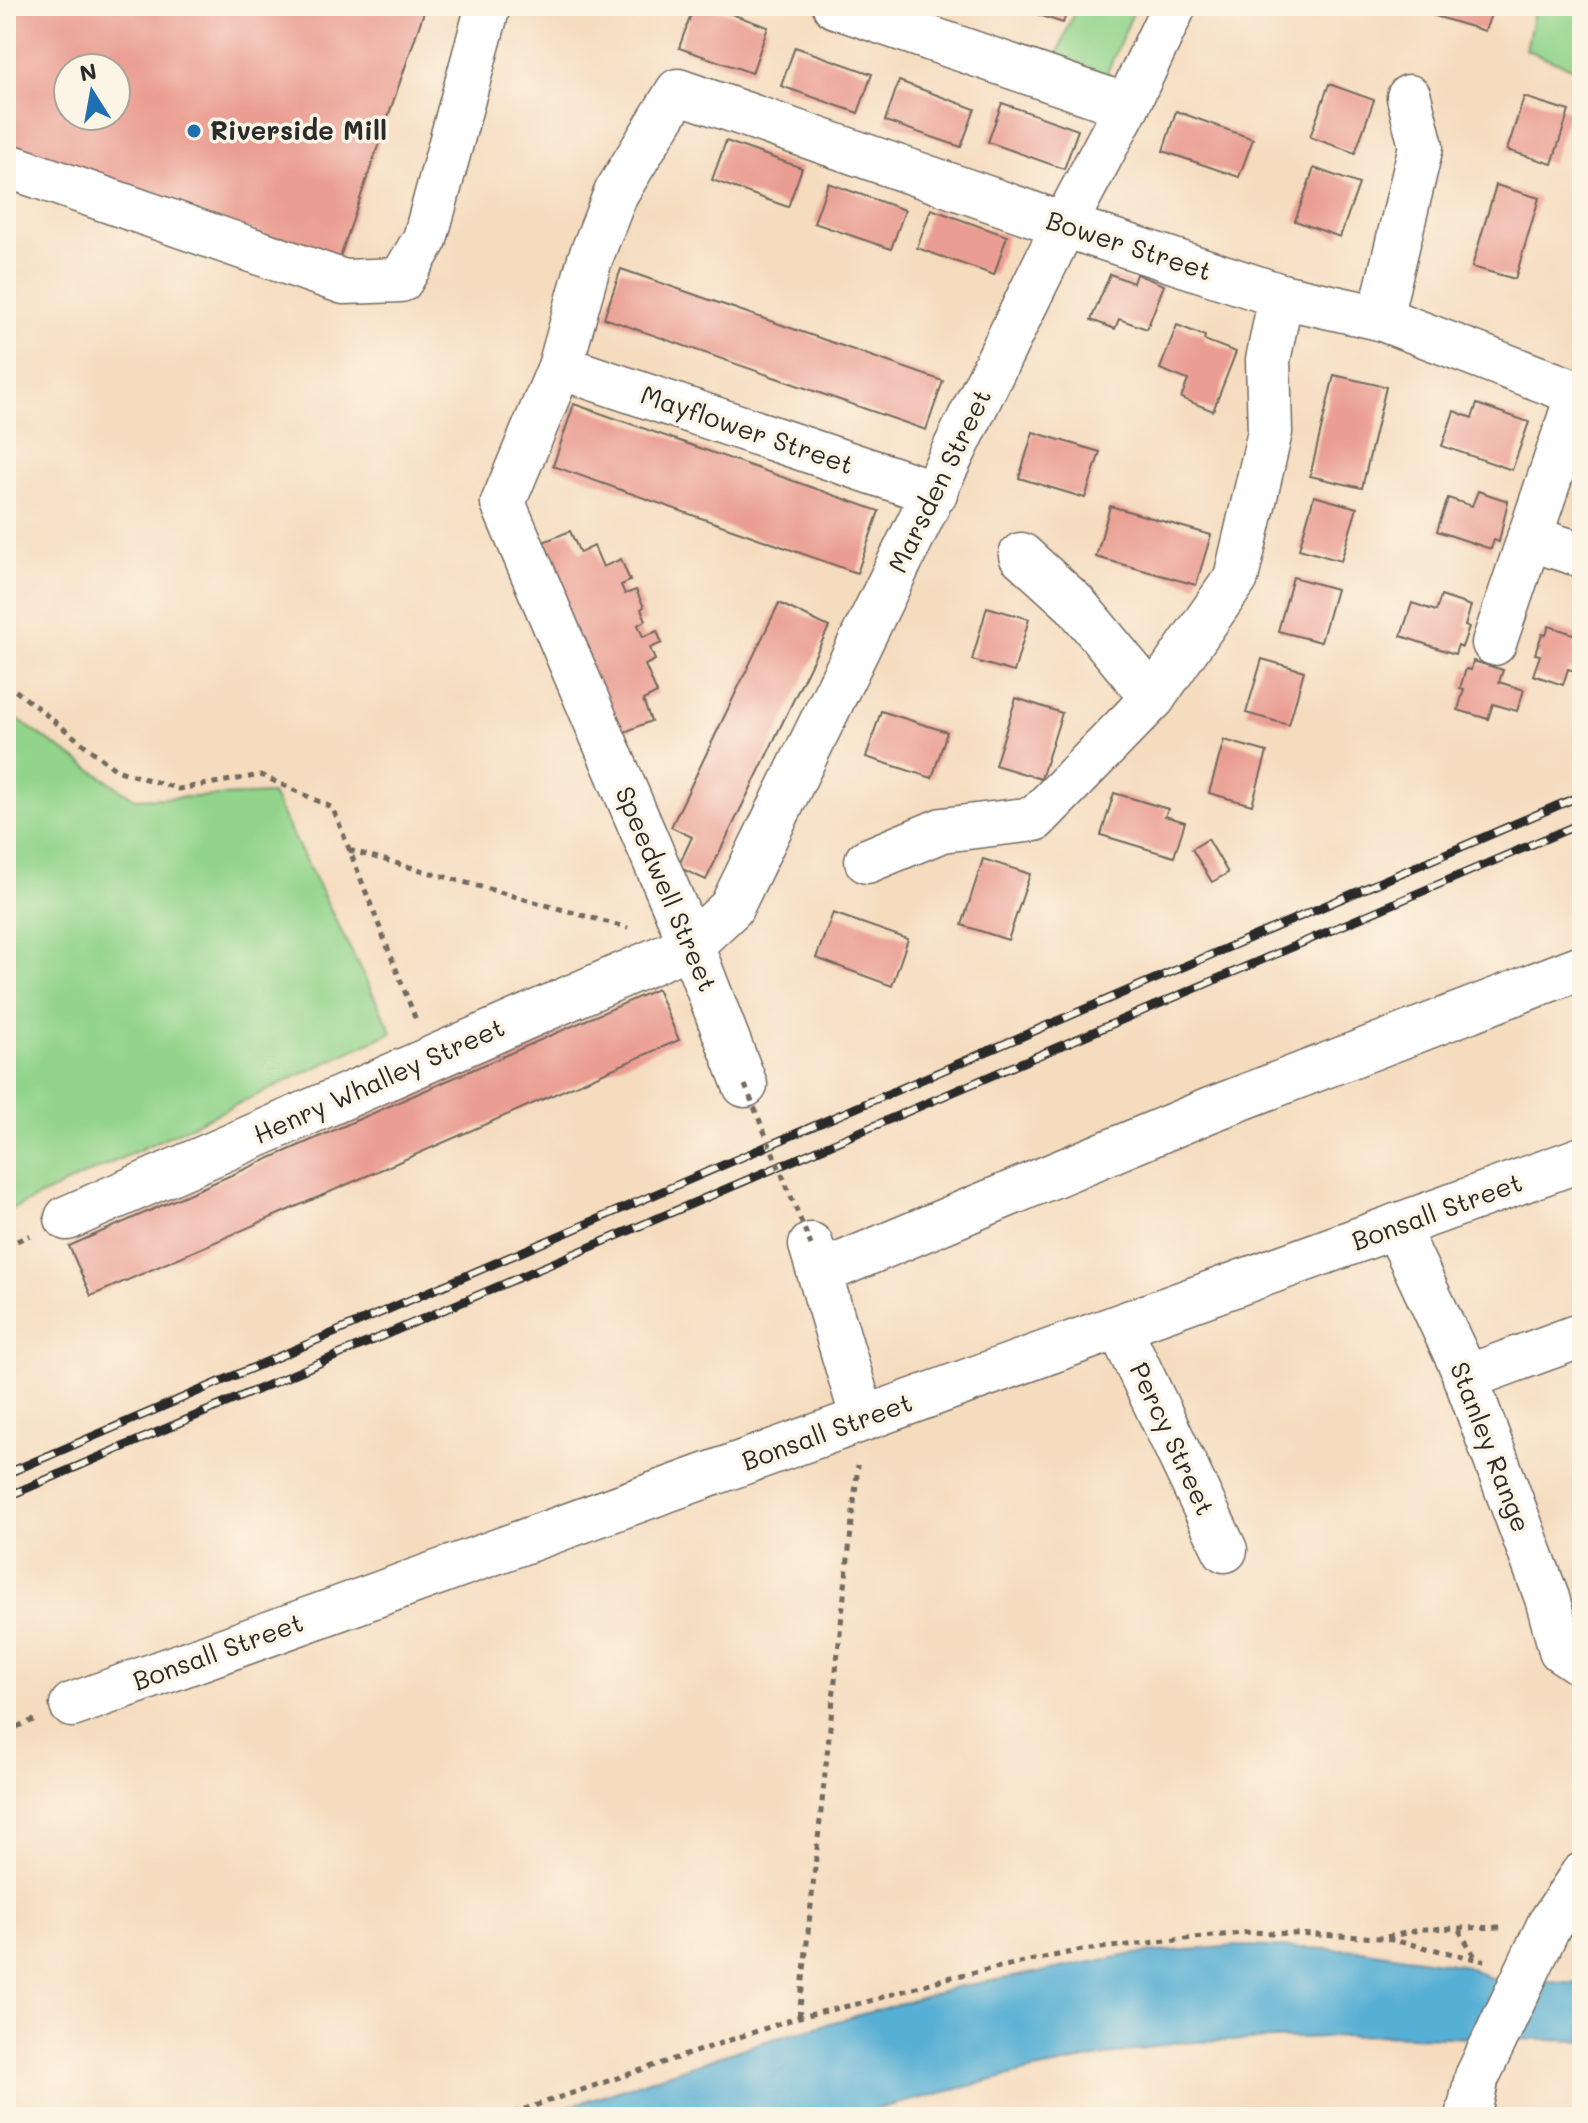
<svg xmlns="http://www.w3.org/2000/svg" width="1588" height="2123" font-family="Mali,sans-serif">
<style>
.green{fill:#92d48b;stroke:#5e805b;stroke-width:2}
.water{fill:#56afd4;stroke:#406d80;stroke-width:2}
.building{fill:#ea9d92;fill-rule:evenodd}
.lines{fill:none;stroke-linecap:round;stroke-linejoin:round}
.minor-casing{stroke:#72695f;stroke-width:47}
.path{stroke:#72695f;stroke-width:5;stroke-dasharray:6 6;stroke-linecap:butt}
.minor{stroke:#fff;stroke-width:44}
.rail-casing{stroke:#2b2b2b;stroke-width:9}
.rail{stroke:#fcf5e5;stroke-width:6;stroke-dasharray:18;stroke-linecap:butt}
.minor-bridge-casing{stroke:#72695f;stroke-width:47;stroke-linecap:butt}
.path-bridge{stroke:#72695f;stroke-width:5;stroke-dasharray:6 6;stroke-linecap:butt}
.minor-bridge{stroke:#fff;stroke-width:44}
.poi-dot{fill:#1f6fb2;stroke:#fcf5e5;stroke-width:3}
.labels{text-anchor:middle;stroke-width:7;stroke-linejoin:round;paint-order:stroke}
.poi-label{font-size:26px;font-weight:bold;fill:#2b2b2b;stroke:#fcf5e5;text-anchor:start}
.street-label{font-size:26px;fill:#2b2b2b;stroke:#fcf5e5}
</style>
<rect width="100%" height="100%" fill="#fcf5e5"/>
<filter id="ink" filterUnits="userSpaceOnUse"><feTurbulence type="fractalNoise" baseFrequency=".0125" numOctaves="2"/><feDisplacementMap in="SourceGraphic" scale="16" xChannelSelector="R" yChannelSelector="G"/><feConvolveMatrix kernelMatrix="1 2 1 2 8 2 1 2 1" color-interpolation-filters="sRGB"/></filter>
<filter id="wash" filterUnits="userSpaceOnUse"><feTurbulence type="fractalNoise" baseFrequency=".006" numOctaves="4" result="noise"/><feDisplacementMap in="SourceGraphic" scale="32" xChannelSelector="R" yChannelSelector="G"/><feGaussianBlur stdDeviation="1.8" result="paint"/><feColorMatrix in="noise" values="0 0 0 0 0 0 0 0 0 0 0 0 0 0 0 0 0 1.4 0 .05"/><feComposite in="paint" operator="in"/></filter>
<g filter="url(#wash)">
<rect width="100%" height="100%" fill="#f5dcbf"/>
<g class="green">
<polygon points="1076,6 1136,6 1105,77 1054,64"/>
<polygon points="1535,6 1582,6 1582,72 1526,50"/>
<polygon points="6,712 135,799 272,794 392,1032 6,1212"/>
</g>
<polygon class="water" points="1238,1946 1360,1950 1466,1966 1492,1979 1582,1984 1582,2041 1375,2035 1172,2043 1029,2071 846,2117 537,2117 763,2042 959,1987 1134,1954"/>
<g id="blocks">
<g class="building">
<path d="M6,6H426L339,260L6,147ZM68,68H116V116H68Z"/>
<polygon points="694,6 709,6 768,27 752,73 679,48"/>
<polygon points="1012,6 1069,6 1063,23"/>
<polygon points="1434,6 1494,6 1485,31 1432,15"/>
<polygon points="795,47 872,74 858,113 781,86"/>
<polygon points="899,81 975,109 961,147 885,121"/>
<polygon points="1329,84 1374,100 1355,153 1310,137"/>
<polygon points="1524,97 1569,111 1552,164 1507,150"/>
<polygon points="1002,103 1078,130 1064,169 988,142"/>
<polygon points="1176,111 1253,139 1239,177 1163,151"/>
<polygon points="726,141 802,168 788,207 712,180"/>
<polygon points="1314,168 1359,184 1340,237 1295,221"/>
<polygon points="828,183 905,210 891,249 814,223"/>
<polygon points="1496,185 1539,198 1515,279 1472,267"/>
<polygon points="931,209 1007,236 994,275 917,248"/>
<polygon points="621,269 943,381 926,430 604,318"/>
<polygon points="1110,274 1133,283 1136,274 1164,285 1147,329 1119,319 1115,329 1091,320"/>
<polygon points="1177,325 1205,336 1204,340 1236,352 1213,411 1181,398 1188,380 1160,369"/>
<polygon points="1334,375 1386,387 1362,488 1310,476"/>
<polygon points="574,404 879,511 857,573 553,466"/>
<polygon points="1477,404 1529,422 1512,470 1442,446 1454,411 1472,418"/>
<polygon points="1033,432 1100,452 1085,498 1019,478"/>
<polygon points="1478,491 1508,501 1499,542 1494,540 1491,549 1437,531 1448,498 1472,506"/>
<polygon points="1314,496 1357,508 1341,561 1299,549"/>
<polygon points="1110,506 1211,535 1196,585 1096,557"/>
<polygon points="570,531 580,553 594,546 603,567 621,559 630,581 621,585 625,594 636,590 644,607 641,609 646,620 638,625 643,637 657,631 662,643 650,648 655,660 645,665 657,693 643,700 651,721 613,737 531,547"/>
<polygon points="1293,577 1336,589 1321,642 1278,631"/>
<polygon points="1441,596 1471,606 1465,626 1469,627 1462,647 1458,645 1455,654 1401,636 1412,603 1436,611"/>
<polygon points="779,603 829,627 706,880 678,867 692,837 671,827"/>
<polygon points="987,607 1029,619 1014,672 972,660"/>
<polygon points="1549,626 1579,636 1575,648 1582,651 1582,673 1568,669 1563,685 1533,675 1540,655 1535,654 1542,634 1546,635"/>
<polygon points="1262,659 1304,671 1289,725 1246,713"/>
<polygon points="1473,661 1503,670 1499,682 1524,690 1517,711 1493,704 1488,719 1458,710 1464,689 1460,688 1466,669 1471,670"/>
<polygon points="1016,698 1062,713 1041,779 995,765"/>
<polygon points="881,711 947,732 932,778 866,757"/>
<polygon points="1224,740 1267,752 1252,805 1209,793"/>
<polygon points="1114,793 1168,809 1165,816 1185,822 1174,857 1101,835"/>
<polygon points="1208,839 1228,873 1212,882 1192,849"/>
<polygon points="983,859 1030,874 1008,940 962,925"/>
<polygon points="833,913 908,939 892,986 816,958"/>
<polygon points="657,989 679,1040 91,1296 69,1246"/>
</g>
</g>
</g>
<g filter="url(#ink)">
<use href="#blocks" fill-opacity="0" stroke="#72695f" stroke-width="2"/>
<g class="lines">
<defs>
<g id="minor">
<polyline points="835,6 1127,106"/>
<polyline points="6,165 344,282 401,280 425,239 488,6"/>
<polyline points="1380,318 1421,146 1409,97"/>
<polyline points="560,367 935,493"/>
<polyline points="1529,538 1582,555"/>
<polyline points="1021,555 1075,604 1153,698"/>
<polyline points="1494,643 1578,394"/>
<polyline points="867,861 942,830 1035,819 1153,698 1236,578 1270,432 1268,360 1281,296"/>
<polyline points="745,1085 691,945 503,503 560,367 590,259 616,193 678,91 1064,225 1281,296 1380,318 1582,395"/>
<polyline points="67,1218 691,945 731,908 1064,225 1127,106 1174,6"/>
<polyline points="1396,1226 1461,1365 1547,1598 1561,1650 1582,1664"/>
<polyline points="811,1245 863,1419"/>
<polyline points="820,1273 1210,1110 1582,967"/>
<polyline points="1119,1327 1225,1550"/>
<polyline points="1465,1378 1582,1335"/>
<polyline points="72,1705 1582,1159"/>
<polyline points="1549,1925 1582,1875"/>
<polyline points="1468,2117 1477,2077"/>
</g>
</defs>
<use href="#minor" class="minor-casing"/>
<g class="path">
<polyline points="6,683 116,770 179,789 261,775 333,808 416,1020"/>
<polyline points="349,850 628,928"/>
<polyline points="6,1246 30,1235"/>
<polyline points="6,1731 34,1720"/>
<polyline points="1459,1930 1477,1960"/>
<polyline points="1387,1937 1424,1929 1504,1927"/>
<polyline points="799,2017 858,1465"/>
<polyline points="501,2117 799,2017 866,2002 947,1978 1082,1950 1251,1932 1383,1938 1485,1961"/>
</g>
<use href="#minor" class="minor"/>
<defs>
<g id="rail">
<polyline points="6,1474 1582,795"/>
<polyline points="6,1497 1582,823"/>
</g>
</defs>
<use href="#rail" class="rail-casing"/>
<use href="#rail" class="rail"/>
<defs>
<polyline id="minor-bridge" points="1477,2077 1549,1925"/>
</defs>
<use href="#minor-bridge" class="minor-bridge-casing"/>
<polyline class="path-bridge" points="745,1085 811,1245"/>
<use href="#minor-bridge" class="minor-bridge"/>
</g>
</g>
<circle class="poi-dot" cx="194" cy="131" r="8"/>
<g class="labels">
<g class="poi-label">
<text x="210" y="140">Riverside Mill</text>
</g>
<g class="street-label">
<text transform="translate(1129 246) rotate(18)" y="9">Bower Street</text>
<text transform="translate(747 430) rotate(19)" y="9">Mayflower Street</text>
<text transform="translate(940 481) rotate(-64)" y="9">Marsden Street</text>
<text transform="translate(666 889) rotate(67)" y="9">Speedwell Street</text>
<text transform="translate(379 1081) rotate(-24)" y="9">Henry Whalley Street</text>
<text transform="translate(1437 1212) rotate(-20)" y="9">Bonsall Street</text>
<text transform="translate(827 1432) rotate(-20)" y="9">Bonsall Street</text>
<text transform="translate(1172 1439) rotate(65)" y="9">Percy Street</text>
<text transform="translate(1490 1447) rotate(69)" y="9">Stanley Range</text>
<text transform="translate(218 1652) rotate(-20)" y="9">Bonsall Street</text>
</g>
</g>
<rect width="1588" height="2123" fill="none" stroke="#fcf5e5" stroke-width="32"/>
<g transform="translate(92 92) rotate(349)"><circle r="38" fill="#fcf5e5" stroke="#a8a49b" stroke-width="2"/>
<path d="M0-6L14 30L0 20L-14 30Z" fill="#1f6fb2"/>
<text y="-12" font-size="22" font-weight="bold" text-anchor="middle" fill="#2b2b2b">N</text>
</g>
</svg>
